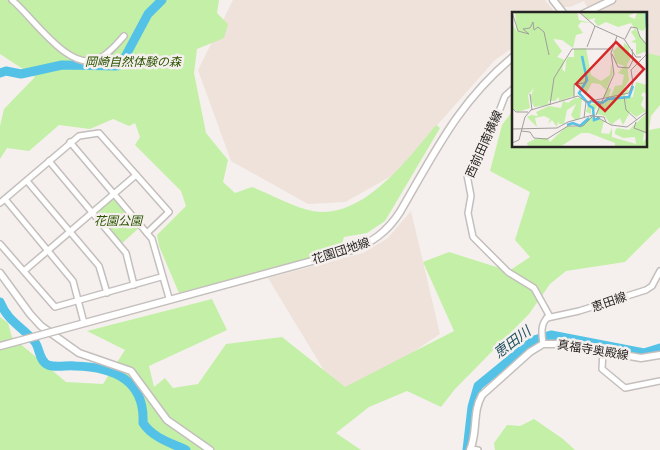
<svg xmlns="http://www.w3.org/2000/svg" width="660" height="450" font-family="Literata,'Noto Sans JP',serif">
<style>
.built{fill:#eee2da}
.green{fill:#c3efa7}
.lines{fill:none;stroke-linecap:round;stroke-linejoin:round}
.river{stroke:#53c2e6;stroke-width:9}
.minor-casing{stroke:#c4bfbc;stroke-width:8}
.tertiary-casing{stroke:#c4bfbc;stroke-width:9}
.minor{stroke:#fff;stroke-width:5}
.tertiary{stroke:#fff;stroke-width:6}
.tertiary-bridge-casing{stroke:#c4bfbc;stroke-width:9;stroke-linecap:butt}
.tertiary-bridge{stroke:#fff;stroke-width:6}
.labels{text-anchor:middle;stroke-width:5;stroke-linejoin:round;paint-order:stroke}
.park-label{font-size:12px;font-style:italic;fill:#2b5300;stroke:#f5f0ed}
.street-label{font-size:12px;fill:#262423;stroke:#f5f0ed}
.water-label{font-size:14px;font-style:italic;fill:#245363;stroke:#f5f0ed}
.inset-river{fill:none;stroke:#53c2e6;stroke-width:2.5}
.inset-road{fill:none;stroke:#a29e9c;stroke-width:1}
.view{fill:#d62828;fill-opacity:0.15;stroke:#d62828;stroke-width:2.5}
.inset-edge{fill:none;stroke:#262423;stroke-width:2.5}
</style>
<rect width="100%" height="100%" fill="#f5f0ed"/>
<g class="built">
<polygon points="233,0 545,0 556,14 514,14 514,47 495,60 439,123 404,169 345,202 308,204 231,161 198,70"/>
<polygon points="557,0 660,0 660,61 646,55 646,14 591,14 584,1 570,7 562,7"/>
<polygon points="411,211 440,334 342,400 268,278 363,253 388,238"/>
</g>
<g class="green">
<path d="M0,0H219L217,13L228,24L224,38L197,49L194,73L206,133L228,160L223,182L235,193L252,187C270,194 295,208 313,211C363,220 408,159 436,125L440,128L385,221L367,233L344,237L340,250L179,293L159,246L157,235L186,206L181,191L135,145L140,137L135,123L129,126L113,119L90,129L59,125L29,151L7,148L0,159V126L4,109L35,77L0,54Z"/>
<polygon points="646,53 660,56 660,105 651,116 649,130 660,128 660,227 625,262 566,271 550,284 529,314 455,389 441,407 407,391 369,407 336,433 361,450 0,450 0,317 8,323 12,337 66,382 103,384 125,350 87,331 212,299 227,330 149,366 154,387 165,378 173,388 198,384 226,344 282,337 345,387 454,331 423,262 449,252 509,271 530,257 515,240 530,192 490,171 502,125 514,109 514,146 646,146"/>
<polygon points="114,197 140,227 120,245 94,214"/>
<polygon points="534,419 563,439 575,450 495,450 494,443 507,425 520,426"/>
</g>
<g class="lines">
<g class="river">
<polyline points="0,73 6,71 21,74 62,65 117,66 125,57 148,14 162,0"/>
<path d="M0,302C8,322 23,327 35,342C40,349 39,361 48,365C56,368 67,365 75,366C115,367 145,381 143,423C153,438 171,443 186,450"/>
<polyline points="467,450 472,407 478,386 534,340 551,335 644,353 660,348"/>
</g>
<defs>
<g id="minor">
<path d="M12,0C32,16 69,73 98,59C108,55 117,44 124,36"/>
<polyline points="514,88 505,96 488,140 467,175 471,196 468,213 473,237 508,272 534,288 549,315 547,318"/>
<polyline points="70,142 152,239 169,298"/>
<polyline points="49,161 126,253 134,285"/>
<polyline points="27,181 99,266 107,293"/>
<polyline points="5,199 73,281 84,323"/>
<polyline points="0,203 79,136 99,133 169,212 147,233"/>
<polyline points="0,244 55,307 161,277"/>
<polyline points="24,271 136,175"/>
<polyline points="547,318 579,311 646,290 652,286 660,271"/>
<path d="M543,344C542,335 540,325 547,318"/>
<polyline points="603,351 602,369 625,388 660,381"/>
<polyline points="471,449 478,450"/>
</g>
<g id="tertiary">
<polyline points="553,0 564,14"/>
<polyline points="583,14 612,0"/>
<polyline points="0,273 30,314 41,326 79,353 131,371 167,420 210,450"/>
<path d="M59,330L349,251C372,243 387,232 400,212C435,152 459,101 514,56"/>
<polyline points="0,346 15,342"/>
<path d="M470,450C478,432 472,412 482,395L530,352L543,344H561L641,358L660,355"/>
</g>
</defs>
<use href="#minor" class="minor-casing"/>
<use href="#tertiary" class="tertiary-casing"/>
<use href="#minor" class="minor"/>
<use href="#tertiary" class="tertiary"/>
<defs>
<polyline id="tertiary-bridge" points="15,342 59,330"/>
</defs>
<use href="#tertiary-bridge" class="tertiary-bridge-casing"/>
<use href="#tertiary-bridge" class="tertiary-bridge"/>
</g>
<g class="labels">
<g class="park-label">
<text x="133" y="66">岡崎自然体験の森</text>
<text x="118" y="225">花園公園</text>
</g>
<g class="street-label">
<text transform="translate(484 144) rotate(-66)" y="4">西前田南横線</text>
<text transform="translate(341 251) rotate(-18)" y="4">花園団地線</text>
<text transform="translate(609 302) rotate(-19)" y="4">恵田線</text>
<text transform="translate(593 350) rotate(9)" y="4">真福寺奥殿線</text>
</g>
<g class="water-label">
<text transform="translate(512 342) rotate(-37)" y="5">恵田川</text>
</g>
</g>
<g transform="translate(512 12)">
<rect width="135" height="135" fill="#f5f0ed"/>
<path d="M3,0H65L67,8L79,11L69,10L66,14L71,21L64,23L61,36L50,28L41,27L50,39L45,45L53,48L50,57L53,60L54,49L56,45H62V37L74,36L79,63L89,69L98,63L99,52L101,61L94,78L88,72L80,71L74,82L71,75L63,74L62,84L47,89V85L43,89H36L37,93L22,95L18,86L22,76L16,83L18,96L6,100L0,96V11L5,20ZM68,0H125L116,4L123,7L125,0H135V14L131,19L123,16L135,33V39L124,43V31L119,30L124,27L119,20L123,17L119,11L106,15L94,10L86,14L82,9L84,6L76,8ZM112,31L117,35L118,48L115,52L117,68L112,76L117,79L113,82V86L121,85L124,70L135,73V82L131,80L129,84L132,85L129,93L134,99L124,105L118,100L111,113L108,106L99,113L93,104L85,102L86,93L83,98L79,95V102L74,100L76,93L95,88L94,85L91,86L96,76L99,77L97,84H99L103,74L110,73L112,63L106,61L112,54L104,51L101,39L109,32L111,38ZM63,86H70L68,106L63,108L59,103L64,92L55,98L52,112H47L46,109L45,115L40,108L36,112L38,107L32,104L23,106L25,115L15,105L19,103L26,104L24,100L37,94L49,96L51,89L56,91ZM135,101V121L132,120L131,130L135,126V135H103V131L77,121H69L48,135H16L15,131L23,127L36,126L38,130L55,114L66,115L78,105L92,109L89,121L97,122L100,116V125L124,132L123,125L111,126L103,122V119L105,116L117,118Z" fill="#c3efa7"/>
<path class="inset-river" d="M134,0L135,15M70,44L75,68L67,81L76,91M76,93L79,89L90,91L96,87L117,85L121,74M76,93L81,96L82,108L88,106M55,113L61,111L68,114L77,106"/>
<path class="inset-road" d="M0,0L6,19L17,22L11,17L18,16L21,10L22,18L26,15L32,20L37,43M67,0L83,14L112,27L124,45H129M113,27L119,15L125,16L128,25L135,33M75,35L83,14M100,42L106,55L117,56M117,56L121,48L120,37M18,82L20,98M112,84L114,98L125,108M62,85V72L73,71L74,66M74,90L117,81L121,71L119,58L135,42M38,93L42,66L60,37H99M0,96L4,100H16M84,103L102,62L99,41L105,24M78,104L92,105L94,110M72,106L74,90M124,110L122,116L135,121M0,117L45,116L56,110L81,103L99,113L115,115L135,100M9,119L18,120L22,126L35,127L56,114H71L80,105M0,131L7,128L13,105L19,98L66,84L74,90"/>
<path class="view" d="M104,30L132,57L93,99L64,72Z"/>
<rect width="135" height="135" class="inset-edge"/>
</g>
</svg>
